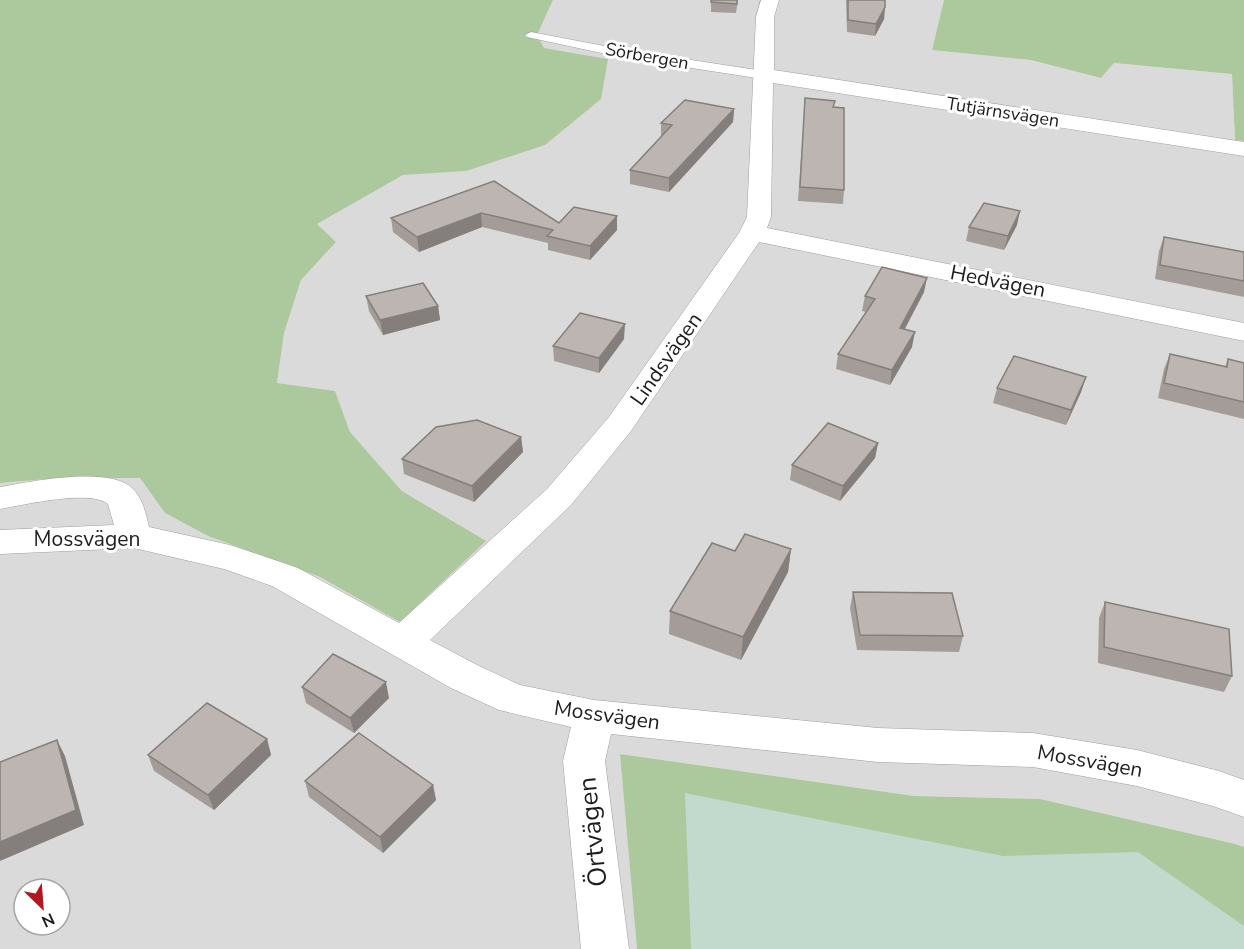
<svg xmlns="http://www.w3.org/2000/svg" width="1244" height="949" font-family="'Nunito Sans',sans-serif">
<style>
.residential{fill:#dbdada;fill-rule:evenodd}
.forest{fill:#acc89d}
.wetland{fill:#c2d9cd}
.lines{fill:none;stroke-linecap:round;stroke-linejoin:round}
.lane-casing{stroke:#9e9e9e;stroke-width:1}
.street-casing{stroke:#9e9e9e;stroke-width:1}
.lane{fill:#fff;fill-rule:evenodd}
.street{fill:#fff;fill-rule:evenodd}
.wall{fill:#a39c98}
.shaded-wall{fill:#847f7c}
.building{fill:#bdb5b1;stroke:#847f7c;stroke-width:1.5}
.labels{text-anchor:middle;stroke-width:6;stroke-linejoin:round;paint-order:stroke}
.far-street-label{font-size:18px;fill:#1d1d1d;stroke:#fff}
.street-label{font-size:21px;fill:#1d1d1d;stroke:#fff}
.near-street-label{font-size:26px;fill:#1d1d1d;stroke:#fff}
</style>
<rect width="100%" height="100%" fill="#ede9e4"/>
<path class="residential" d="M553,0H944L932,50L1031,60L1101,78L1114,63L1232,74L1235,140L1244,141V847L1040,799L914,796L620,754L637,949H0V483L59,478H140L165,513L208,536L320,577L400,622L485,541L402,491L350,432L335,391L277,383L284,333L301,280L336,242L317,224L403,175L466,171L608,59L544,48L537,35ZM24,889H60V925H24Z"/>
<g class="forest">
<polygon points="0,0 553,0 537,35 544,48 608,59 601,99 545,145 466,171 403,175 317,224 336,242 301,280 284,333 277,383 335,391 350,432 402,491 486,541 400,622 320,577 208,536 165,513 140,478 59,478 0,483"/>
<polygon points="944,0 1244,0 1244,141 1235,140 1232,74 1114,63 1101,78 1031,60 932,50"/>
<polygon points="620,754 914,796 1040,799 1235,844 1244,847 1244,949 637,949"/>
</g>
<polygon class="wetland" points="685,793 1003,856 1138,852 1244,926 1244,949 691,949"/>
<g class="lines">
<defs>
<polygon id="lane" points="531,32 620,49 763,71 769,75 763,79 620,57 527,37 525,35"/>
<path id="street" d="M761,0H779L774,17V70L1244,142V156L773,83L771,217L767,228L1244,323V341L759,242L631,431L571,505L430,640L479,666L520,685L594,700L878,728L1033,733L1137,750L1219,771L1244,780V817L1213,806L1137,786L1033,767L878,762L611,734L605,761L629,949H581L563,761L571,727L499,710L451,688L272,586L224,569L134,548L0,554V530L114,525L108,504C91,489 23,505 0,509V487C29,482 111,465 133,489C143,499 146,514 149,527L230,545L298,568L399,623L547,489L609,417L739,233L747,217L756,17Z"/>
</defs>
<use href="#lane" class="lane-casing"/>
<use href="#street" class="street-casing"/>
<use href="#lane" class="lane"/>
<use href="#street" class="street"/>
</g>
<g class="wall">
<polygon points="711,0 738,0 736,13 711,12"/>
<polygon points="846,0 885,0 884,19 875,36 847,32"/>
<polygon points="805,98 834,107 844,190 843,204 798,201"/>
<polygon points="734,109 733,122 669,192 630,184 630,170 662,136 661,136 661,123"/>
<polygon points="494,181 559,223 617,216 617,230 590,260 548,250 548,243 482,227 419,252 393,232 391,218"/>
<polygon points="1017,225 1004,250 966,241 969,227"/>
<polygon points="1164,237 1244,252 1244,297 1155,279 1159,251"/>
<polygon points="924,292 905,329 912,347 890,385 836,369 838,354 866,312 862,311 865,296"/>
<polygon points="366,296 438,306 440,320 383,335 369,311"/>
<polygon points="624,339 599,373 554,361 553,346"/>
<polygon points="1170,354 1225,367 1228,359 1244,363 1244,419 1158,398 1164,369"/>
<polygon points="1086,377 1081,392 1066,425 993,403 997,388"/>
<polygon points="521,437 523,452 474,502 404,474 402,459"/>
<polygon points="878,443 875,458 840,501 790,480 792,465"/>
<polygon points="791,549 788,572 741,660 669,634 670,611 735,551"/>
<polygon points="853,592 963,636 959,652 857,650 850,608"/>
<polygon points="1105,602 1232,676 1224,692 1098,663 1099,618"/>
<polygon points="302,687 389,698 354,733 306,703"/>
<polygon points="267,739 271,755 214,810 154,771 148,755"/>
<polygon points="305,781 433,785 436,800 383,853 309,797"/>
</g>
<g class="shaded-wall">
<polygon points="885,7 884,19 875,36 876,24"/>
<polygon points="734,109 733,122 669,192 669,178"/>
<polygon points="1020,211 1017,225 1004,250 1008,236"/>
<polygon points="481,213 482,227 419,252 417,237"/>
<polygon points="617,216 617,230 590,260 590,246"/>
<polygon points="927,278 924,292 897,343 900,328"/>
<polygon points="438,306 440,320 383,335 380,320"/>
<polygon points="625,324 624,339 599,373 599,358"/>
<polygon points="915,332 912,347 890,385 892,370"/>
<polygon points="1086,377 1081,392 1066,425 1071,410"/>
<polygon points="521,437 523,452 474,502 472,486"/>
<polygon points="878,443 875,458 840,501 843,486"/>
<polygon points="791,549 788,572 741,660 743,637"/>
<polygon points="386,682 389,698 354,733 350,718"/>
<polygon points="267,739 271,755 214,810 208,795"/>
<polygon points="57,740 65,756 84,825 0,861 0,842"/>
<polygon points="433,785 436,800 383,853 380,837"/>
</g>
<g class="building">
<polygon points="711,0 737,0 737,4 711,2"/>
<polygon points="848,0 885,0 885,7 876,24 848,20"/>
<polygon points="805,98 835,101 833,107 844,108 844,190 800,187"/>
<polygon points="685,100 734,109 669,178 630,170 672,125 661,123"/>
<polygon points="494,181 559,223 574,207 617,216 590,246 547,236 553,230 481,213 417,237 391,218"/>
<polygon points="984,203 1020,211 1008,236 969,227"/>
<polygon points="1164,237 1244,252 1244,281 1160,265"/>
<polygon points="882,267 927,278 900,328 915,332 892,370 838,354 875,299 865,296"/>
<polygon points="423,283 438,306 380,320 366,296"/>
<polygon points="580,313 625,324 599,358 553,346"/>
<polygon points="1170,354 1227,367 1228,359 1244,363 1244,402 1164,383"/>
<polygon points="1014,356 1086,377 1071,410 997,388"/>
<polygon points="477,420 521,437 472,486 402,459 436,427"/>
<polygon points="828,423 878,443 843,486 792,465"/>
<polygon points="745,534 791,549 743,637 670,611 712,543 735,551"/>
<polygon points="853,592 952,593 963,636 860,635"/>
<polygon points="1105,602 1229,629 1232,676 1104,647"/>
<polygon points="333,654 386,682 350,718 302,687"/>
<polygon points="207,703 267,739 208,795 148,755"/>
<polygon points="359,733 433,785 380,837 305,781"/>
<polygon points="57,740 76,810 0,842 0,762"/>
</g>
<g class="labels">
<g class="far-street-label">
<text transform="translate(647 56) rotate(10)" y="6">Sörbergen</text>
<text transform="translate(1003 112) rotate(9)" y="6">Tutjärnsvägen</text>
</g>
<g class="street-label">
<text transform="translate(998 281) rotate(11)" y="7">Hedvägen</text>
<text transform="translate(666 359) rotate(-55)" y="7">Lindsvägen</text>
<text x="87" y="546">Mossvägen</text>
<text transform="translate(607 715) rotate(8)" y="7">Mossvägen</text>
<text transform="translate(1090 761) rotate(10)" y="7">Mossvägen</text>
</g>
<g class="near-street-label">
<text transform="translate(592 832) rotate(-96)" y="9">Örtvägen</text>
</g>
</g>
<g transform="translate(42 907) rotate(155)"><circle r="28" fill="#ffffff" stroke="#a5a5a5" stroke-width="1.5"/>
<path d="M0-4.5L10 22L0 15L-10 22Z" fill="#b5151f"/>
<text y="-9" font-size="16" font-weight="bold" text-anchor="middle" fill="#1d1d1d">N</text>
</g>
</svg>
